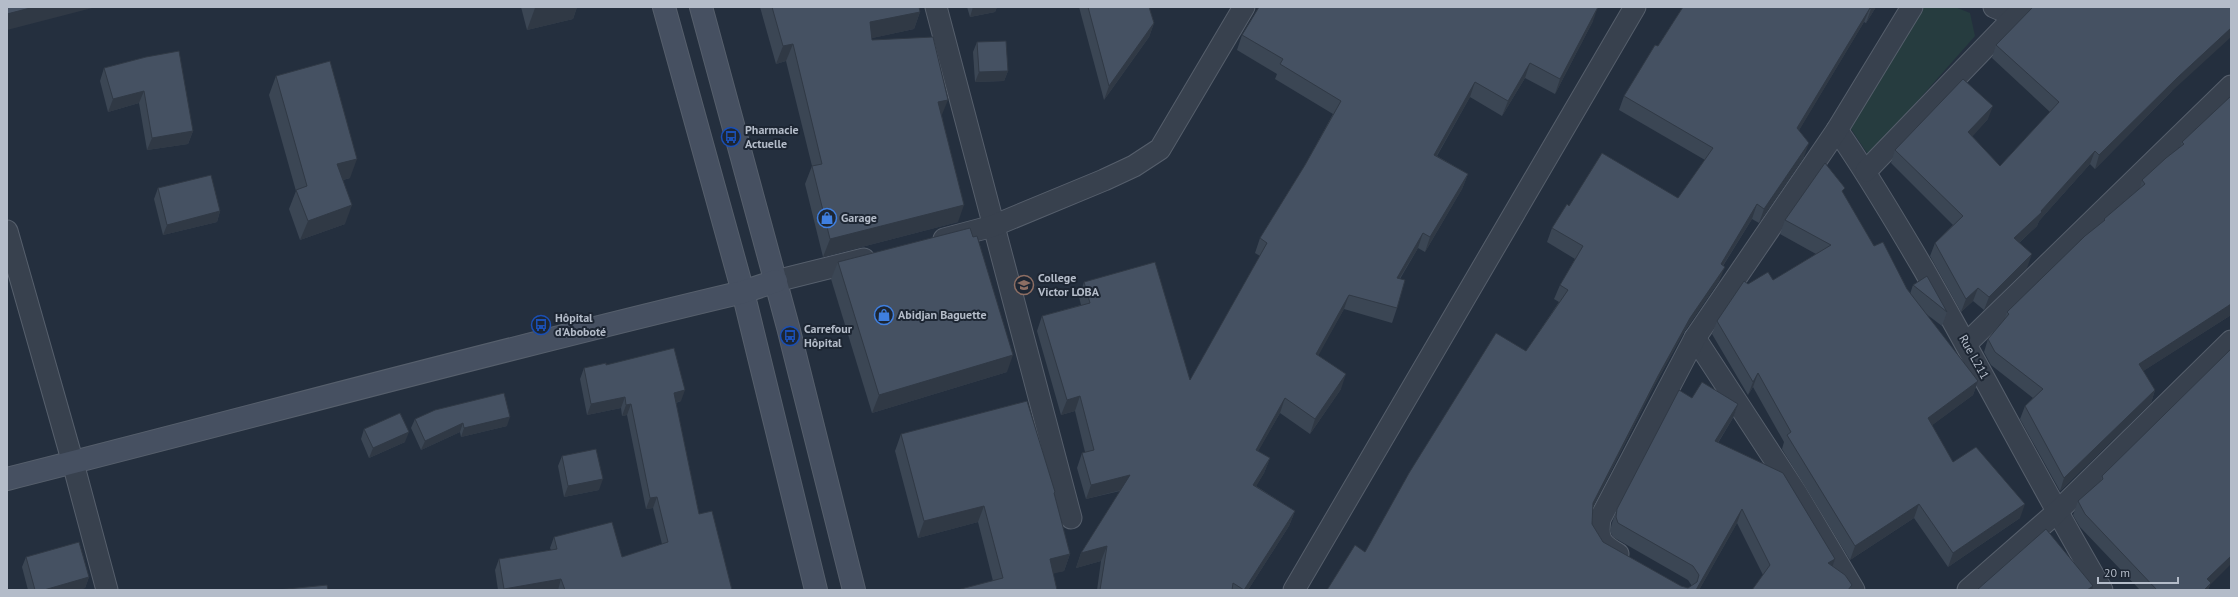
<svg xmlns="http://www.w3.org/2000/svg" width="2238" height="597" font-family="'PT Sans',sans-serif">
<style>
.green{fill:#263c3f}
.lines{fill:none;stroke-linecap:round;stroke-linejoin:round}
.street-casing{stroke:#565f6c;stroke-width:23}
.secondary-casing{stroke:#565f6c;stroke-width:24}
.street{stroke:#38414e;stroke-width:21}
.secondary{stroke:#465061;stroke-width:22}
.wall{fill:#3b4654}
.shaded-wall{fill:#303945}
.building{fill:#455162;stroke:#303945}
.labels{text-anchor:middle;stroke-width:4;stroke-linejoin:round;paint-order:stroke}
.poi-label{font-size:12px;font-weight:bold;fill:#b4bcc9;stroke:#1d2633;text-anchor:start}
.street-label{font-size:12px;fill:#b4bcc9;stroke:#1d2633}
</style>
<rect width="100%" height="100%" fill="#242f3e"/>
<polygon class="green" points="1919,7 1955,7 1970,13 1975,36 1869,156 1849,126"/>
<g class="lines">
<defs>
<g id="street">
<polyline points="936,7 1071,518"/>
<polyline points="1994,7 2015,16"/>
<path d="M1837,130C1868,174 1895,221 1923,268C1984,375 2040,484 2102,590"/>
<polyline points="1866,171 2024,7"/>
<polyline points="7,231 73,463 107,590"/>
<polyline points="944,239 993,226 1104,180 1134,166 1160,149 1244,7"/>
<polyline points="776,281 864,259"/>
<polyline points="1695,338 1797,494 1854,590"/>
<polyline points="1966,344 2231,86"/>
<path d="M1618,554C1601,544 1597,540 1600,519L1695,338L1837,130L1912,7"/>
<polyline points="1294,590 1635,7"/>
<polyline points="1968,590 2057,512 2231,341"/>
</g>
<g id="secondary">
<polyline points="664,7 743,292 816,590"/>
<polyline points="701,7 788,327 854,590"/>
<path d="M7,479C253,417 497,350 743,292L776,281"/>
</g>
</defs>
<use href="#street" class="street-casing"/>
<use href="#secondary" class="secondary-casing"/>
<use href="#street" class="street"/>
<use href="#secondary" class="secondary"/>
</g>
<g class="wall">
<polygon points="521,7 577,7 573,19 527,30"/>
<polygon points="760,7 919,7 920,12 914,29 872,38 872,40 942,116 958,222 823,257 805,184 812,166 786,61 776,64"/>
<polygon points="967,7 997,7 995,12 970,17"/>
<polygon points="1079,7 1149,7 1154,23 1149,37 1104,100"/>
<polygon points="1683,7 1876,7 1866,23 1864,22 1799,130 1804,157 1759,223 1752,219 1723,266 1719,281 1684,332 1652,390 1593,507 1592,524 1603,542 1681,586 1688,588 1692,586 1688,580 1613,537 1610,531 1612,523 1617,509 1692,398 1738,404 1733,418 1718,443 1835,559 1832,566 1852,585 1850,590 1752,590 1763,575 1737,523 1699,590 1327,590 1365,552 1526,351 1559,302 1554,299 1560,285 1575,259 1547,242 1552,228 1569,206 1678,198 1705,160 1619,110 1624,96 1658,46"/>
<polygon points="1593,21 1555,94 1525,78 1502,116 1470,97 1437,156 1468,174 1462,189 1425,252 1418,248 1400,279 1397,308 1392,323 1344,309 1318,355 1341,389 1310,434 1280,413 1258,451 1270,458 1264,473 1256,486 1295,511 1289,526 1248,590 1097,590 1101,561 1076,568 1081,553 1120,491 1086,499 1077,468 1082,453 1085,452 1075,411 1061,415 1037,331 1042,316 1081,305 1079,297 1084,282 1190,380 1260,256 1255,253 1260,238 1305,165 1333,114 1275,79 1277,74 1237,50 1242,35"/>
<polygon points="977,42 1008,71 1004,81 975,82 973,52"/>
<polygon points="1996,45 2172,91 2095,169 2090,164 2039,221 2037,226 2019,243 2027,268 1984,310 1973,301 1961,312 1930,256 1935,243 1953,225 1891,163 1895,150 1988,119 1972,136 2000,166 2050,112 1992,58"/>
<polygon points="146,57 193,131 188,144 147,150 139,103 108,112 100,81 104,68"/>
<polygon points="276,76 350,178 343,180 345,224 300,240 289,209 296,191 269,95"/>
<polygon points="2231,96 2231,315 2143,371 2155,390 2151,403 2060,491 2020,419 2025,406 2033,398 1991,365 1984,352 1988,339 2004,320 2007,312 2102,223 2104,219 2140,188 2142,180 2180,147 2182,142"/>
<polygon points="158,188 220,211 217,222 163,235 154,199"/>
<polygon points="1843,194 1874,246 1910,294 1913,285 1947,312 1942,326 1925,313 1978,381 1973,395 1932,425 1953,462 2020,518 1948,567 1914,518 1850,560 1782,449 1784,442 1753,387 1748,395 1712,334 1717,321 1748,284 1773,280 1816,254 1780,234 1785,220"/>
<polygon points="838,262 1007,372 872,413 831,279"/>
<polygon points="606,365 681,401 676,403 699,514 732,590 498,590 495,570 499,559 551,550 550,548 554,537 622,557 662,544 653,508 646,509 627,415 622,416 621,408 587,415 580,379 584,368"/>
<polygon points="415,419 507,426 461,437 460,432 421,450 411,428"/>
<polygon points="364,429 405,442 369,458 361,439"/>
<polygon points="901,434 1054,495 1070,554 1064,571 1053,573 993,581 978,522 918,538 895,451"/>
<polygon points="562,456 599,490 564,497 558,466"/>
<polygon points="2102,476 2210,585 2208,590 2140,590 2080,527 2073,515 2078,501 2100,482"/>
<polygon points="26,557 89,577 85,588 77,590 28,590 22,567"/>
</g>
<g class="shaded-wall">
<polygon points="34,7 96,7 7,30 7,14"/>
<polygon points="539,7 577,7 573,19 527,30 535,8"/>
<polygon points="973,7 997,7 995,12 970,17"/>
<polygon points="1598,7 1593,21 1555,94 1560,79"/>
<polygon points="1872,7 1876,7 1866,23 1871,9"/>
<polygon points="1870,8 1864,22 1792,142 1797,128"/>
<polygon points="920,12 914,29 863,40 870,22"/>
<polygon points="1154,23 1149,37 1104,100 1109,86"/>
<polygon points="2231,28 2231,37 2172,91 2095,169 2099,155 2177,78"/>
<polygon points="793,44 786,61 776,64 783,46"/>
<polygon points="1530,63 1525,78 1502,116 1508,101"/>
<polygon points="1008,71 1004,81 975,82 979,72"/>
<polygon points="1475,82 1470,97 1429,169 1434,155"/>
<polygon points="144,91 139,103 108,112 113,99"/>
<polygon points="948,100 941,117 938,102"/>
<polygon points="1993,106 1988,119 1964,146 1968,132"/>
<polygon points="193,131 188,144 147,150 152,138"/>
<polygon points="1809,143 1804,157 1759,223 1764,209"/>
<polygon points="2095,151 2090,164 2039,221 2037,226 2009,252 2014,238 2041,211"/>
<polygon points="357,159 350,178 330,183 337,164"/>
<polygon points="1468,174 1462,189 1425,252 1430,237"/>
<polygon points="1757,204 1752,219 1715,278 1721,264"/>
<polygon points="352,205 345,224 300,240 308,221"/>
<polygon points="964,205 958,222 823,257 830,239"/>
<polygon points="220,211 217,222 163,235 167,225"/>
<polygon points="1423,233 1418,248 1391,292 1397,278"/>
<polygon points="2032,254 2027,268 1984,310 1989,297"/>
<polygon points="1725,267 1719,281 1684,332 1652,390 1588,517 1593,503 1658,376 1690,318"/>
<polygon points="1978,288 1973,301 1961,312 1966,299"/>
<polygon points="1349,295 1344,309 1311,369 1316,354"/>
<polygon points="2231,304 2231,315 2134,377 2139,364"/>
<polygon points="1013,355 1007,372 872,413 879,395"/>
<polygon points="1758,373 1753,387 1748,395 1753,382"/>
<polygon points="1346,374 1341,389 1310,434 1315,419"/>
<polygon points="1978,381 1973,395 1923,432 1928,418"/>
<polygon points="685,390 681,401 670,404 674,393"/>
<polygon points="2155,390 2151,403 2060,491 2064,478"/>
<polygon points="1080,396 1075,411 1061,415 1067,400"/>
<polygon points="625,397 621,408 587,415 591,404"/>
<polygon points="1285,398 1280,413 1251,464 1256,450"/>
<polygon points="631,404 627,415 622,416 626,405"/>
<polygon points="1738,404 1733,418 1710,455 1715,441"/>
<polygon points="510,417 507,426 461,437 464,428"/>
<polygon points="463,423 460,432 421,450 425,441"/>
<polygon points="409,432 405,442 369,458 373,448"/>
<polygon points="1270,458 1264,473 1248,500 1253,485"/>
<polygon points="1130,475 1125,489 1086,499 1091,485"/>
<polygon points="603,479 599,490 564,497 568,486"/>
<polygon points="657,497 653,508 646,509 650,498"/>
<polygon points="1919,504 1914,518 1850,560 1855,546"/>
<polygon points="2025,504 2020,518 1948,567 1953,553"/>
<polygon points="984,506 978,522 918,538 924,521"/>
<polygon points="1742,509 1737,523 1699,590 1696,590"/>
<polygon points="1295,511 1289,526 1248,590 1244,590"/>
<polygon points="1107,546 1101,561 1076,568 1081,553"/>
<polygon points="1070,554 1064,571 1044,576 1050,559"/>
<polygon points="2231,556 2231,564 2210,585 2208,590 2203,590 2207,579"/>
<polygon points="1835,559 1830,573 1828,563"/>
<polygon points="89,577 85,588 77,590 44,590"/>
<polygon points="561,579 558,590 503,590 504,589"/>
<polygon points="2093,586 2092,590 2087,590"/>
</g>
<g class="building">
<polygon points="7,7 34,7 7,14"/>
<polygon points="772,7 919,7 920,12 870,22 872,40 933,37 948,100 938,102 964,205 830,239 812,166 822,164 793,44 783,46"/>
<polygon points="1088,7 1149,7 1154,23 1109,86"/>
<polygon points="1259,7 1598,7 1560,79 1530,63 1508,101 1475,82 1434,155 1468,174 1430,237 1423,233 1397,278 1405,280 1397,308 1349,295 1316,354 1346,374 1315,419 1285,398 1256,450 1270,458 1253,485 1295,511 1244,590 1233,583 1232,590 1100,590 1107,546 1081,553 1130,475 1091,485 1082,453 1094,450 1080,396 1067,400 1042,316 1090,303 1084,282 1155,262 1190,380 1267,243 1260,238 1305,165 1341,101 1280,64 1283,59 1242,35"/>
<polygon points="1683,7 1872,7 1871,9 1870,8 1797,128 1809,143 1764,209 1757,204 1721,264 1725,267 1690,318 1658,376 1593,503 1592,524 1603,542 1681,586 1688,588 1697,582 1699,575 1693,566 1618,523 1616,517 1617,509 1679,390 1692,398 1702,382 1738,404 1715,441 1783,473 1835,559 1828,563 1845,575 1852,585 1848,590 1752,590 1770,565 1742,509 1696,590 1327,590 1355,545 1365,552 1409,473 1496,333 1526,351 1568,290 1560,285 1583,246 1552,228 1567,204 1569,206 1602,153 1678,198 1713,148 1624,96 1655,45 1658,46"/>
<polygon points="2033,7 2231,7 2231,28 2177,78 2099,155 2095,151 2041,211 2042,212 2014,238 2032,254 1989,297 1978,288 1966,299 1935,243 1963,216 1895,150 1963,79 1993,106 1968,132 2000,166 2059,102 1996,45"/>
<polygon points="1006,41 1008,71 979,72 977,42"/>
<polygon points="179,51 193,131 152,138 144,91 113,99 104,68 146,57"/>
<polygon points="330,61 357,159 337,164 352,205 308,221 296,190 307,186 276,76"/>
<polygon points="2231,96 2231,304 2139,364 2155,390 2064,478 2025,406 2043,389 1995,352 1988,339 2009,314 2007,312 2085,236 2105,220 2104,219 2145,184 2142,180 2166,158 2184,144 2182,142"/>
<polygon points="1825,163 1845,188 1842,191 1874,246 1883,242 1907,289 1978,381 1928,418 1953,462 1976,447 2025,504 1953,553 1919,504 1855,546 1787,435 1791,432 1758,373 1753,382 1717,321 1744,281 1748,284 1768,272 1773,280 1831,245 1785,220"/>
<polygon points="211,175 220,211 167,225 158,188"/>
<polygon points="970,228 973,237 977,236 1013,355 879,395 838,262"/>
<polygon points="1927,276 1947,312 1913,285"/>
<polygon points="674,348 685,390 674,393 699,514 712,511 732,590 565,590 561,579 504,589 499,559 557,549 554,537 612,522 622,557 668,542 657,497 650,498 631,404 626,405 625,397 591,404 584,368 606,363 606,365"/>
<polygon points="2231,349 2231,556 2207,579 2211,583 2204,590 2157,590 2085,514 2078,501 2103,479 2102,476"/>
<polygon points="504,393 510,417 464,428 463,423 425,441 415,419 435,410"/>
<polygon points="1027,401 1055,492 1054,493 1070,554 1050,559 1057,590 957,590 1003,578 984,506 924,521 901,434"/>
<polygon points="400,413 409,432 373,448 364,429"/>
<polygon points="596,449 603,479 568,486 562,456"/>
<polygon points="2046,529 2093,586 2087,590 1977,590"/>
<polygon points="79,542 89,577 44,590 35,590 26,557"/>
<polygon points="327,585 328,590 277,590"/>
</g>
<defs>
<symbol id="bus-ring" viewBox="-11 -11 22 22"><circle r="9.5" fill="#1d2633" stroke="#1a4fb4" stroke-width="1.5"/><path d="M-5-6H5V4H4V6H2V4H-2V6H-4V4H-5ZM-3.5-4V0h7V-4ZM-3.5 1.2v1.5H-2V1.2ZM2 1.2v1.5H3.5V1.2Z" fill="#1a4fb4"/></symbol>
<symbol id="shop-ring" viewBox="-11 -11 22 22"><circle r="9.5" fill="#1d2633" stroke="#3f7fe0" stroke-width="1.5"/><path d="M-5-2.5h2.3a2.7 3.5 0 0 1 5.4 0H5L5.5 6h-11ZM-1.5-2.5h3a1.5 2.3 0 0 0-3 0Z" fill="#3f7fe0"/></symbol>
<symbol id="school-ring" viewBox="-11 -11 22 22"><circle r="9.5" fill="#1d2633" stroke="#8d6e63" stroke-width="1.5"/><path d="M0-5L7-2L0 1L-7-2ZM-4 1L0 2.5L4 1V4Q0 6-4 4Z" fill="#8d6e63"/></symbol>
</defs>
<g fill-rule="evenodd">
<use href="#bus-ring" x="720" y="126" width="22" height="22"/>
<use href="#shop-ring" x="816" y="207" width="22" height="22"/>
<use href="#school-ring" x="1013" y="274" width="22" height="22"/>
<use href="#shop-ring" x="873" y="304" width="22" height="22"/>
<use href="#bus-ring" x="530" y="314" width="22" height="22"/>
<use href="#bus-ring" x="779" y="325" width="22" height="22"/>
</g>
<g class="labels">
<g class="poi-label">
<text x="745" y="134">Pharmacie<tspan x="745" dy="14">Actuelle</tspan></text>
<text x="841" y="222">Garage</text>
<text x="1038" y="282">College<tspan x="1038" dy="14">Victor LOBA</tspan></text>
<text x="898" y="319">Abidjan Baguette</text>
<text x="555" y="322">Hôpital<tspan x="555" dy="14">d'Aboboté</tspan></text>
<text x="804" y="333">Carrefour<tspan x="804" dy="14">Hôpital</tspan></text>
</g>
<g class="street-label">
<text transform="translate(1974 357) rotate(61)" y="4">Rue L211</text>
</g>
</g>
<rect width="2238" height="597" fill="none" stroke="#b4bcc9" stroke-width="16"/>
<path d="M2098 577v6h80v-6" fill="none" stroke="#b4bcc9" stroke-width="2"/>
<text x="2104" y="577" font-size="12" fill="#b4bcc9" stroke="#1d2633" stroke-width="3" paint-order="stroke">20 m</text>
</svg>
